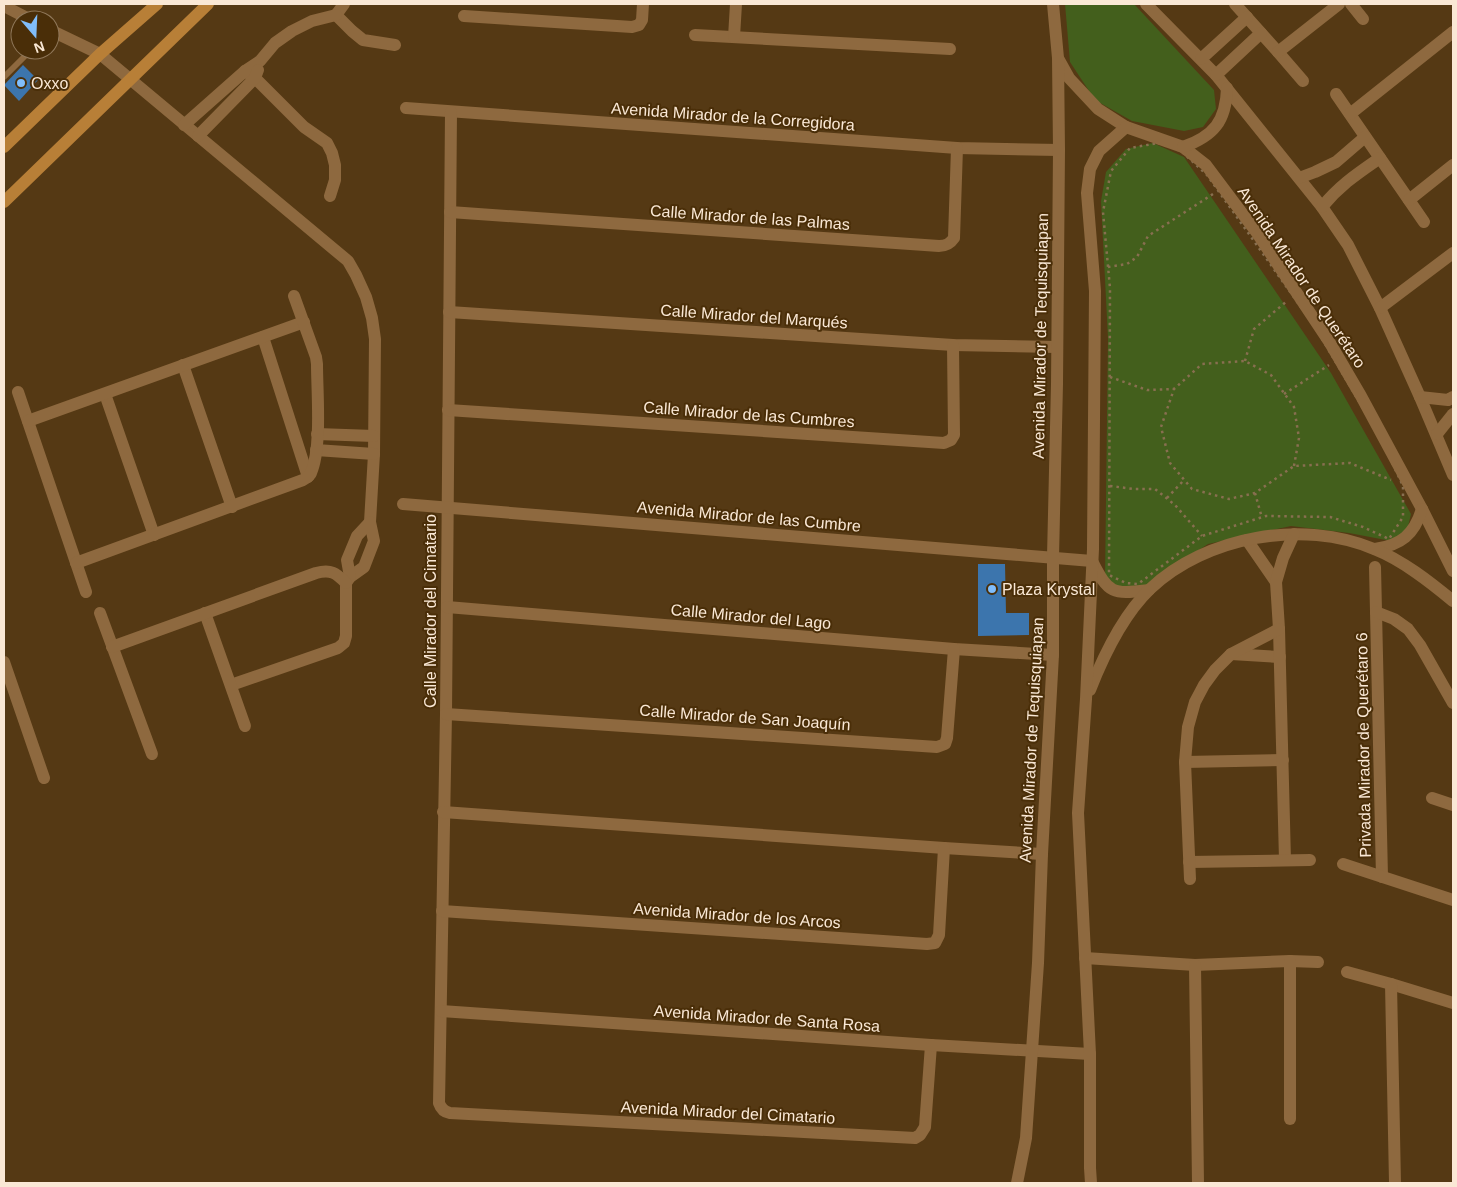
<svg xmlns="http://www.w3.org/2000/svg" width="1457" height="1187" font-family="Helvetica,sans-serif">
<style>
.green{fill:#435f1c}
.building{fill:#3c75ad}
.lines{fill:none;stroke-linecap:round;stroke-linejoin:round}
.path{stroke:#886f50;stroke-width:2.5;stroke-dasharray:2.5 4;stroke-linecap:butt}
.lane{stroke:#8e693f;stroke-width:6}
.street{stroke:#8e693f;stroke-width:12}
.secondary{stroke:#b87f37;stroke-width:12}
.poi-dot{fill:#80bdfa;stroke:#4a2e08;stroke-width:2}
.labels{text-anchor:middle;stroke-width:4;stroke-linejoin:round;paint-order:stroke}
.poi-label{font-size:16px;fill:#fae8d5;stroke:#4a2e08;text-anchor:start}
.street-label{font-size:16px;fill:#fae8d5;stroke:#4a2e08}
</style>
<rect width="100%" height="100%" fill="#553914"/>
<g class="green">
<polygon points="1065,4 1134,4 1214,90 1216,109 1203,127 1184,131 1132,121 1095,100 1070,62"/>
<polygon points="1153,143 1184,157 1331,373 1411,514 1407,531 1391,541 1349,533 1291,526 1208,544 1139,590 1126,591 1105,578 1108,338 1101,201 1106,172 1126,149"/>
</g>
<g class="building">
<polygon points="23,65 38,80 19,101 4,85"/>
<polygon points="978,564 1005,564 1006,613 1029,613 1029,635 978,636"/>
</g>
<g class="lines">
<g class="path">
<polygon points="1158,143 1181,151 1207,175 1315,327 1381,439 1403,486 1403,517 1389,539 1363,527 1330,517 1266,516 1202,536 1138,584 1126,583 1109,575 1110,288 1103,212 1111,171 1130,148"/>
<polyline points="1108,267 1127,264 1137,257 1148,236 1213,194"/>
<polyline points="1245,361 1254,329 1287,301"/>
<polyline points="1110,377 1147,390 1174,389"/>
<polyline points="1284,394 1329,365"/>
<polyline points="1294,466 1299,438 1294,407 1271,375 1245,361 1202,364 1174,389 1161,427 1170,463 1192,489 1229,499 1255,493 1294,466 1350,463 1391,480"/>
<polyline points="1110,486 1134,489 1155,489 1175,505 1202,536"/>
<polyline points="1255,493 1262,518"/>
<polyline points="1167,498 1184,480"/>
</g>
<polyline class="lane" points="4,77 31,50"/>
<g class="street">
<polyline points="344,4 336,15 352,31 363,40 395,45"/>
<polyline points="1146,4 1216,75 1322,207 1348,245 1380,308 1420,397 1453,475"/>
<polyline points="1235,4 1278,52 1303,81"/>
<polyline points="1351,4 1363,19"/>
<polyline points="4,6 31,20"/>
<polyline points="464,16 632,27 639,25 642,20 643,4"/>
<polyline points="50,30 100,54 348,261 356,275 366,297 372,318 375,339 374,454 370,522 374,541 364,567 350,577 346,583 346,636 344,643 338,648 231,685"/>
<polyline points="695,35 950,49"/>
<polyline points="734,37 736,4"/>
<polyline points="1278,52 1339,4"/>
<polyline points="1201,59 1247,17"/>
<polyline points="1059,60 1069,78 1098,109 1126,127 1183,147 1206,165 1257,233 1330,343 1361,396 1422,509 1453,571"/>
<polyline points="245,71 255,78 304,127 327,143 332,153 335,165 335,180 330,196"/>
<polyline points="1216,75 1261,33"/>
<polyline points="1336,94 1424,222"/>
<polyline points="406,108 957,148 1059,150"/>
<path d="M451,112L446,714L439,1103C441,1109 444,1112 450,1113L915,1138L920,1135L925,1127L931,1045"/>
<polyline points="1350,114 1453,32"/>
<polyline points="184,125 245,71 260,61 275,43 292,31 312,21 336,15"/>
<polyline points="198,136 255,78 258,70"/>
<path d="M1183,147C1214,136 1226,121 1227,88"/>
<polyline points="1299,178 1315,172 1336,162 1365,137"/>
<polyline points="1409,200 1453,165"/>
<path d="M1322,207C1340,185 1357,174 1380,158"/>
<path d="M450,212L939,246C946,246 950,244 954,238L957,148"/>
<polyline points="1380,308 1453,253"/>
<polyline points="449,312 953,345 1057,347"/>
<polyline points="263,337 308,477"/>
<polyline points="183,365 232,507"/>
<polyline points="18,392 86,592"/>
<polyline points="105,394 154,535"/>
<polyline points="1420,397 1448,400 1453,397"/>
<polyline points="448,410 944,443 951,440 954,435 953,345"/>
<polyline points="28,421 304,322"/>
<polyline points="317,434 374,436"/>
<polyline points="1437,434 1453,414"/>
<polyline points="316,450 374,454"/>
<path d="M403,504L1092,561C1109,595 1113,594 1149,590"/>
<polyline points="1247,540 1276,582"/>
<path d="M1375,549C1401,545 1414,535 1422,509"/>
<path d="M76,563L303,480C306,478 310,476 311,473C322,447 317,393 317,364L316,357L294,296"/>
<polyline points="1375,567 1382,877"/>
<polyline points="350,577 347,560 357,536 370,522"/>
<polyline points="447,607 954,649 1053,655"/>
<polyline points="1376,612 1394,619 1408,629 1420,645 1453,703"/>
<polyline points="100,613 152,754"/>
<polyline points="205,613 245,726"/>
<path d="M112,647L316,573C331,569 336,573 346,583"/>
<polyline points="1231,654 1280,657"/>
<polyline points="4,662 44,778"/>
<path d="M1090,690C1103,657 1124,614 1150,589C1206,536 1303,519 1374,549C1402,560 1430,582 1453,601"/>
<polyline points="446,714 937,747 945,744 947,738 954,649"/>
<polyline points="1185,762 1283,760"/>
<polyline points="1432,798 1453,805"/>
<polyline points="443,812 944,848 1042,854"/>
<polyline points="1285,860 1279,629 1276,582 1283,558 1294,534"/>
<polyline points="1189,862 1310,860"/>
<polyline points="1343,864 1453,900"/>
<polyline points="1190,879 1185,762 1188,727 1195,702 1204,685 1215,670 1231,654 1279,629"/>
<polyline points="442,911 927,944 935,943 939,935 944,848"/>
<polyline points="1085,958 1195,965 1290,961 1318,962"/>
<polyline points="1195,965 1198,1183"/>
<polyline points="1347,972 1391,984 1453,1003"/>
<polyline points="1391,984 1395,1183"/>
<polyline points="441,1011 931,1045 1090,1054"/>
<polyline points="1290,1119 1290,961"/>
<polyline points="1017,1183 1026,1138 1038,963 1042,854 1053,655 1053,557 1057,384 1059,150 1058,58 1053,4"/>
<polyline points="1091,1183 1090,1168 1090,1054 1078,813 1086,699 1093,549 1095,291 1087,193 1090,169 1099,151 1126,127"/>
</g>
<g class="secondary">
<polyline points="4,147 100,54 157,4"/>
<polyline points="4,202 208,4"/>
</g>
</g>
<g class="poi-dot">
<circle cx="21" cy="83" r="5"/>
<circle cx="992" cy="589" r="5"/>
</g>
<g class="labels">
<g class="poi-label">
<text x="31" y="89">Oxxo</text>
<text x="1002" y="595">Plaza Krystal</text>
</g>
<g class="street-label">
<text transform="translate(733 116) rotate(4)" y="6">Avenida Mirador de la Corregidora</text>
<text transform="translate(750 217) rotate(4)" y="6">Calle Mirador de las Palmas</text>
<text transform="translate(1302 277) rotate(56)" y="6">Avenida Mirador de Querétaro</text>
<text transform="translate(754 316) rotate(4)" y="6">Calle Mirador del Marqués</text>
<text transform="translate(1040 336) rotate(-89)" y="6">Avenida Mirador de Tequisquiapan</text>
<text transform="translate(749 414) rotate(4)" y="6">Calle Mirador de las Cumbres</text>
<text transform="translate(749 516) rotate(5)" y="6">Avenida Mirador de las Cumbre</text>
<text transform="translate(430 611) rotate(-90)" y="6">Calle Mirador del Cimatario</text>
<text transform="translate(751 616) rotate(5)" y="6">Calle Mirador del Lago</text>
<text transform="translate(745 717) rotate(4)" y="6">Calle Mirador de San Joaquín</text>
<text transform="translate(1031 740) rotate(-87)" y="6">Avenida Mirador de Tequisquiapan</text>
<text transform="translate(1363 745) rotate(-91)" y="6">Privada Mirador de Querétaro 6</text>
<text transform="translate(737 915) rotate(4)" y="6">Avenida Mirador de los Arcos</text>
<text transform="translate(767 1018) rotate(4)" y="6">Avenida Mirador de Santa Rosa</text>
<text transform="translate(728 1112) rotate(3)" y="6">Avenida Mirador del Cimatario</text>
</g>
</g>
<rect width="1457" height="1187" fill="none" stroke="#fae8d5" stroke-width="10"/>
<g transform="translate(35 35) rotate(161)"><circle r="24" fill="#4a2e08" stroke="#90785a"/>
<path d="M0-4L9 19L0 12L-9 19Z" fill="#80bdfa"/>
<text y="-8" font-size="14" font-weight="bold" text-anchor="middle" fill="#fae8d5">N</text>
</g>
</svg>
